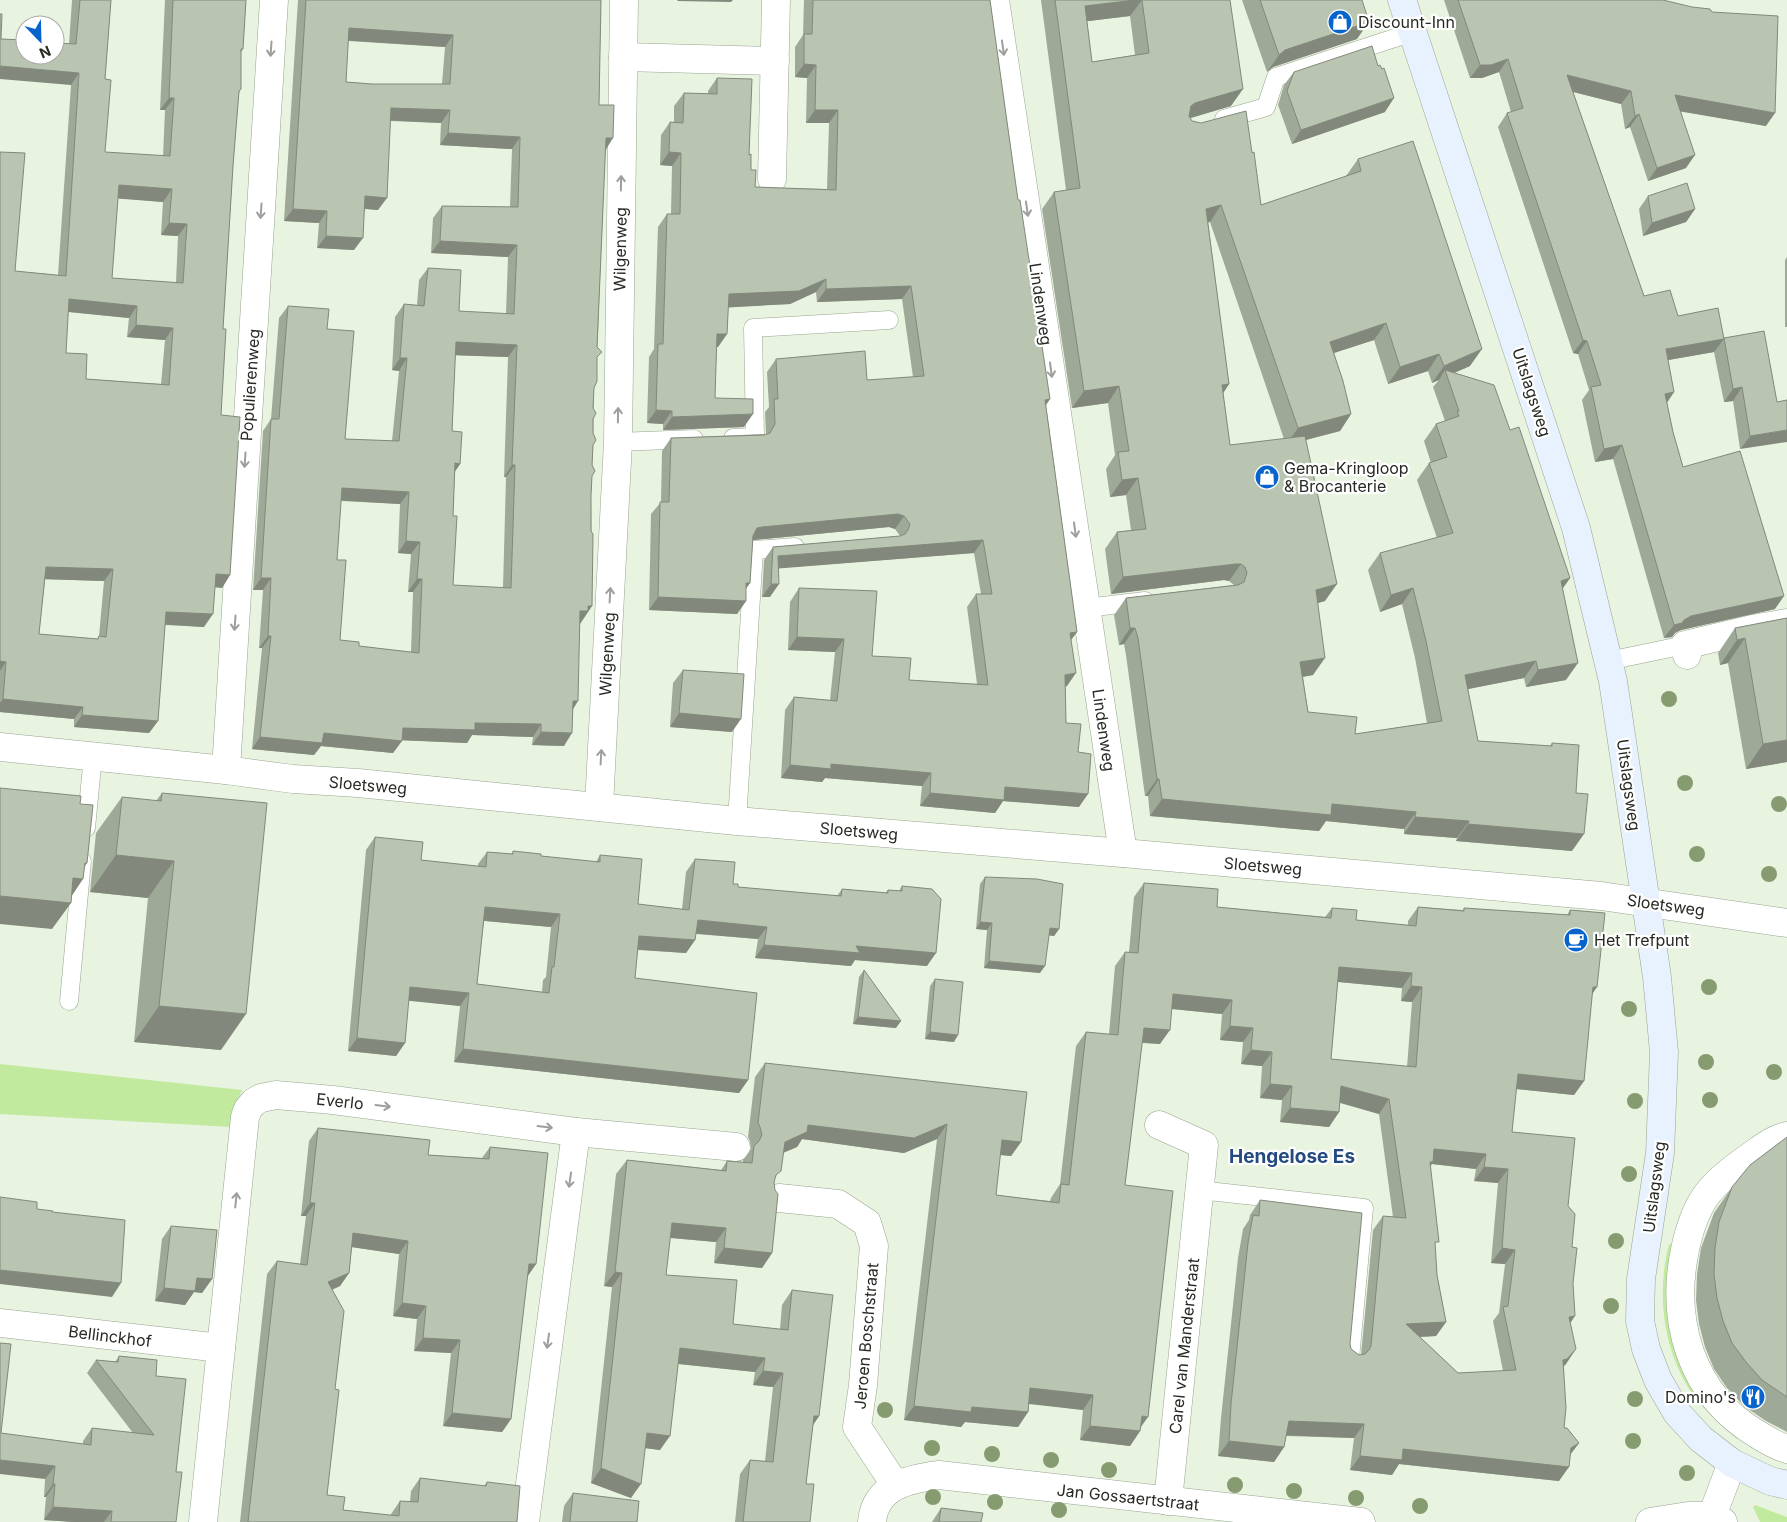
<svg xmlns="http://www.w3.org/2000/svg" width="1787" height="1522" font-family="Inter,sans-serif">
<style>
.green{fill:#c1ea9e}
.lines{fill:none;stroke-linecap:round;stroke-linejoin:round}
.lane-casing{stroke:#99a491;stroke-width:19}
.street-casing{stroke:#99a491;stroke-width:29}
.secondary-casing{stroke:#99a491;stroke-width:29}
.lane{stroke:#fff;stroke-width:18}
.street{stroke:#fff;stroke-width:28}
.secondary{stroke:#e8f1fe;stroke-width:28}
.tree{fill:#869b70}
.wall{fill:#9fa998;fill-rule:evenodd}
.shaded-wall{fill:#82897c}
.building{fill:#b9c4b1;stroke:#82897c;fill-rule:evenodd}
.oneway{stroke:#9d9f9c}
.labels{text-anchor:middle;stroke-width:4.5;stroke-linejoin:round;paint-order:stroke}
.poi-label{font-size:16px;fill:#262a23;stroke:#fff;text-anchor:start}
.street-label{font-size:16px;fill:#262a23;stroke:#fff}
.quarter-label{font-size:19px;font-weight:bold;fill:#244b80;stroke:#fff}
</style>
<rect width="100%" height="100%" fill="#e8f4e0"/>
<g class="green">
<polygon points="0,1064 242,1090 235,1105 232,1127 0,1114"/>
<path d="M1669,1244L1676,1245L1669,1283L1742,1433L1737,1439C1722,1426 1706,1412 1694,1396C1663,1352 1656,1295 1669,1244Z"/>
<polygon points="1755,1505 1787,1517 1787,1522 1760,1522 1753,1507"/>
</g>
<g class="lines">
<defs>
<g id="lane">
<polyline points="1224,119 1266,107 1276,77 1413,32"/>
<polyline points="733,438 755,437 753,328 889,320"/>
<polyline points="618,442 694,439"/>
<polyline points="1086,608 1145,601"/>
<polyline points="1608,661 1685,645"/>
<polyline points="737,821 754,550 795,547"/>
<polyline points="86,828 93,756"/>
<polyline points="69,1001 82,861"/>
<polyline points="1199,1190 1364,1208 1350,1359"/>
</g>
<g id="street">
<polyline points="995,0 1123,853"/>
<polyline points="623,57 775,61"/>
<polyline points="772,179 776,0"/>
<polyline points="1687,655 1685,645 1752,629 1787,623"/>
<polyline points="0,747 226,770 293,779 358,783 737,821 1123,853 1601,896 1787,923"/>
<polyline points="226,770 274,0"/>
<polyline points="599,806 618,442 624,0"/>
<polyline points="1159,1125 1204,1145 1168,1501"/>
<path d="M1787,1136C1772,1139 1760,1150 1748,1158C1734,1168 1718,1180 1708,1193C1696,1208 1690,1228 1686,1245C1669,1319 1690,1394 1757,1434C1767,1440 1776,1446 1787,1449"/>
<polyline points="779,1198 838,1204 867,1223 874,1246 863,1385 857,1427 896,1486"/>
<polyline points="0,1323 221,1348"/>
<polyline points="203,1522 245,1117 248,1109 254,1102 261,1098 276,1095 333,1100 576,1132 736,1147"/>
<polyline points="525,1522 576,1132"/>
<path d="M872,1522C875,1486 908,1479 939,1475L1361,1522"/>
<polyline points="1650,1522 1688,1516 1712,1516"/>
<polyline points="1723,1522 1712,1516 1732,1463"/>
</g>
<polyline id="secondary" points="1402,0 1576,528 1613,681 1657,977 1664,1052 1660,1153 1641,1279 1640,1321 1646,1349 1658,1380 1677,1413 1701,1439 1732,1463 1770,1481 1787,1485"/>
</defs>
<use href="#lane" class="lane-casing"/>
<use href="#street" class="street-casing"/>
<use href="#secondary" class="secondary-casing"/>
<use href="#lane" class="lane"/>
<use href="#street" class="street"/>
<use href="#secondary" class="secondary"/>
</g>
<g class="tree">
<circle cx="1669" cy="699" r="8"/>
<circle cx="1685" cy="783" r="8"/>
<circle cx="1779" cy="804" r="8"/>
<circle cx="1697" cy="854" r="8"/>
<circle cx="1769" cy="874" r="8"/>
<circle cx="1709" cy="987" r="8"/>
<circle cx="1629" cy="1009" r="8"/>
<circle cx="1706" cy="1062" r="8"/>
<circle cx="1774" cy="1072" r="8"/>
<circle cx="1710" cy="1100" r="8"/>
<circle cx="1635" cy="1101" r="8"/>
<circle cx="1629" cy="1174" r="8"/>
<circle cx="1616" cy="1241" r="8"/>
<circle cx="1611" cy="1306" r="8"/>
<circle cx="1635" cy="1399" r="8"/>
<circle cx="885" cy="1410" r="8"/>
<circle cx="1633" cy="1441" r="8"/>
<circle cx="932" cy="1448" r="8"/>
<circle cx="992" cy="1454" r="8"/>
<circle cx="1051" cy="1460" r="8"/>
<circle cx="1109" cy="1470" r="8"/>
<circle cx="1687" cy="1473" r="8"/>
<circle cx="1235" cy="1485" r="8"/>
<circle cx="1294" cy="1491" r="8"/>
<circle cx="933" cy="1497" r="8"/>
<circle cx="1356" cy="1498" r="8"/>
<circle cx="995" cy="1502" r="8"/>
<circle cx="1420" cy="1506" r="8"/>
<circle cx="1059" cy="1510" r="8"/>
</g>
<g class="wall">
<path d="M72,0H111L105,79V152L163,156L165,110H160L165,0H246L243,49L241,53V89L239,93L233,166L223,329L221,415L230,575L222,588L215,587L204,627L165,625L158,721L149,733L74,727V719L0,712V152L15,271L58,275L71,85L1,39L69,44ZM118,198L163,202L161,235L178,236L176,283L112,278ZM68,312L129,318L127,337L165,340L161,384L86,379L66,353ZM45,579L104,581L99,636L97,639L39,634Z"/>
<path d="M298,0H601L599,105L605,150L597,359L594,388L593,445L591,495L592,606L580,623L573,709L564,746L532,745L533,737L472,735L467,743L402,740L393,753L321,746L314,755L252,749L262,648H259L263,590H253L263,431L271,419L279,318L288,306L327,329L345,439L392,441L399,371L392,370L395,317L404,304L417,305L419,280L428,268L459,311L506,314L508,257L431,253L433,218L442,206L510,207L512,149L440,145L441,123L390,121L378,210L365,209L354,250L317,248L319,223L284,221ZM348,41L445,47L442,84H372L346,82ZM455,355L508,357L504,477H506L503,588L453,585V516L455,471L460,464L452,431ZM341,501L400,504L398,553L411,554L408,592H413L411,652L359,646L340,640L337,560Z"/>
<polygon points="804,0 990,0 1017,193 1050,399 1046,405 1077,632 1071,640 1067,686 1065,687 1066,723 1078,752 1079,807 1003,801 995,813 920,806 922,786 825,778 822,782 781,778 785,710 794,697 830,700 835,652 788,650 790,602 799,588 872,656 909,680 977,684 967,607 976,594 981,594 974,553 779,568 770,597 762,597 764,560 773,547 900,536 895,529 889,527 753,540 750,583 746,589 746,601 737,614 649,610 651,514 661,502 662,451 671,438 766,434 765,412 769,407 767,372 776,359 867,380 913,377 902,299 817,302 816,292 790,304 728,307 727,334 718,347 716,347 715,398 744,427 663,430 663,424 647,423 649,357 654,349 658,227 667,214 671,214 672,166 660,165 661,135 670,122 674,122 674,106 684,93 708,94 708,91 717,78 749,155 751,170 755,187 827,189 829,123 806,123 807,78 795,77 795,47 803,35"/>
<path d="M1041,0H1230L1231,106L1190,118L1192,121L1252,153L1261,205L1346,176L1358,159L1470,366L1454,373L1510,430L1570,578L1563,588L1566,680L1526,687L1524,678L1468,689L1478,741L1550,746L1552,743L1572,851L1456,841L1457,838L1404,834V829L1326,821L1319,831L1150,816L1148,796H1145L1126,655L1124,644L1119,645L1114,615L1126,598L1234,585L1229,581L1224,580L1111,594L1105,549L1117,532L1131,530L1126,495L1110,497L1106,469L1115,455L1108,403L1072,408L1042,209L1054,192L1066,190ZM1130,16L1135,55L1092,62L1087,21ZM1208,222H1210L1284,439L1230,445L1223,393L1229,384ZM1374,340L1388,384L1428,371L1432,383L1439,380L1433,387L1445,421L1436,424L1424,441L1431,463H1429L1417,480L1437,538L1380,553L1368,570L1380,612L1402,604L1415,658L1427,723L1355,734L1308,712L1303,677L1313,675L1317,603L1325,601L1306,440L1340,431L1351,414L1334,353Z"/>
<polygon points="1242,0 1362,0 1357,39 1273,67 1267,72"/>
<polygon points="1444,0 1663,0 1766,126 1681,111 1686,168 1648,181 1630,127 1625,129 1621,104 1573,92 1644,296 1678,316 1724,339 1777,402 1740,449 1733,401 1724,402 1714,352 1668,360 1674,392 1667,403 1673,432 1683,467 1775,609 1681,630 1675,633 1672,637 1664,638 1613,459 1595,462 1582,400 1589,390 1578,354 1573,353 1498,127 1507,113 1511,112 1499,72 1482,78 1470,78"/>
<polygon points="1294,72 1385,112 1292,144 1278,105 1284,85"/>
<polygon points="1648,196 1695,209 1686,222 1643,236 1639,209"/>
<polygon points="1787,257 1787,327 1785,327 1785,260"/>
<polygon points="1787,618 1787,762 1746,769 1728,663 1720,665 1718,653 1735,628"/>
<polygon points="683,670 732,732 670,727 673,683"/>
<polygon points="162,793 221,1050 134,1042 148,898 90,892 96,833 122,797 156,801"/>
<path d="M375,837L421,860L478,866V864L487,852L512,854L513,851L541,856L596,862L600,855L638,904L682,909L686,872L695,859L738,887L837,896L842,889L885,893L888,890L899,891L902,886L927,966L855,960L851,966L755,958L758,939L696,934L695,940L686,953L637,950L635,978L748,1080L739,1093L454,1062L460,1006L408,1000L405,1043L396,1056L348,1051L366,850ZM484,921L551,927L546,977L543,980L542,992L477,984Z"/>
<polygon points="985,877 1059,929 1054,936 1049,935 1040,973 984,968 987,930 976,929 980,884"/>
<path d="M1144,883L1217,907L1325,917L1332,908L1356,920L1408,925V921L1418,907L1463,910L1464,908L1567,915L1570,910L1592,995L1584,1081L1574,1095L1516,1089L1512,1132L1568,1206L1573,1283L1570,1323L1566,1364L1564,1366V1428L1579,1443L1571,1454L1559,1481L1399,1464L1392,1475L1350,1470L1354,1438L1286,1436L1284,1447L1274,1462L1218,1456L1221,1418L1238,1258L1243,1229L1249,1220L1250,1215L1260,1200L1350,1344L1351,1349L1359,1355H1361L1373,1230L1383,1216L1393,1217L1379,1114L1340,1103L1339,1112L1329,1127L1280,1122L1282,1100L1260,1098L1262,1066L1241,1064L1243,1042L1220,1040L1222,1014L1171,1009L1160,1044L1142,1043L1125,1185L1141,1427L1140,1431L1130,1446L1080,1440L1083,1410L1029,1403L1028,1412L1018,1427L965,1422L961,1427L904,1420L937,1139L904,1153L802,1139L797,1147L783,1153L774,1182L772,1253L762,1268L714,1263L716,1242L670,1238L666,1275L733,1324L780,1329L782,1305L792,1290L819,1416L813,1425L806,1484L810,1522H735L740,1474L750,1460L765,1461L773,1387L753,1385L755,1372L678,1364L660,1450L645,1448L631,1498L591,1483L612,1287L604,1286L616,1174L627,1160L721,1170L727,1161L743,1162V1160L751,1149L750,1141L748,1137L755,1077L765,1063L1021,1142L1011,1156L1000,1155L996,1195L1050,1201L1051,1198L1060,1184L1076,1046L1086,1032L1109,1034L1115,966L1125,952H1129L1134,897ZM1338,982L1402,988L1401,1001L1412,1002L1407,1067L1331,1059ZM1432,1164L1476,1169L1474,1181L1498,1183L1491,1263L1505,1264L1499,1313L1493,1321L1503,1371L1458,1373L1420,1337L1436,1336L1446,1322L1437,1275L1430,1166Z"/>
<polygon points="864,970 896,1028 853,1024 859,977"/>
<polygon points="935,979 954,1042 925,1039 930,986"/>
<polygon points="318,1128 428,1155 482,1158 490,1147 536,1264 527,1277 511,1419 502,1432 443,1426 451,1353 414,1351 417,1319 393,1316 399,1254 352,1247 349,1273 340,1286 332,1290 335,1389 327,1495 343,1510 391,1515 391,1514 400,1501 410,1502 411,1491 420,1478 484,1486 487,1482 517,1522 240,1522 267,1274 277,1261 300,1264 306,1216 301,1216 309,1141"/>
<polygon points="1787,1137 1787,1432 1766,1421 1744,1406 1727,1388 1714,1369 1705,1347 1699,1324 1696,1300 1697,1274 1701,1248 1714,1213 1732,1187"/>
<polygon points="171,1226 212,1279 202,1293 194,1292 185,1305 155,1301 162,1239"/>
<polygon points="119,1356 156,1376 176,1472 176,1522 74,1522 44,1520 46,1497 44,1497 45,1479 1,1433 83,1444 83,1441 92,1428 133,1433 87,1373 96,1360 115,1362"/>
<polygon points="573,1493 637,1522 562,1522 564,1506"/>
<polygon points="941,1508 981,1522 932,1522"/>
</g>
<g class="shaded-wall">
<polygon points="678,0 733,0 731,2 677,1"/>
<polygon points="1135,0 1142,0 1130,16 1073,23 1085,6"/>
<polygon points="1369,22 1357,39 1273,67 1267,72 1279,55 1285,50"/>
<polygon points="349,28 453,35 445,47 340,40"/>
<polygon points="1508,59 1499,72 1482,78 1470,78 1480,65"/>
<polygon points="804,64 816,65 807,78 795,77"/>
<polygon points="0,66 79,73 71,85 0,79"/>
<polygon points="1567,75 1631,91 1621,104 1558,88"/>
<polygon points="1243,89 1231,106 1184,120 1191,106 1195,103"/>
<polygon points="1675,95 1775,113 1766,126 1666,109"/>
<polygon points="169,98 174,98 165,110 160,110"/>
<polygon points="1394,98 1385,112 1292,144 1301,130"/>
<polygon points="391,108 450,110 441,123 382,120"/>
<polygon points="815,110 838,110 829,123 806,123"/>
<polygon points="1639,114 1630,127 1625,129 1635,116"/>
<polygon points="448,133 520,137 512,149 440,145"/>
<polygon points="606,138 613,138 605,151"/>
<polygon points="669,152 681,153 672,166 660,165"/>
<polygon points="1695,155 1686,168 1648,181 1657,168"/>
<polygon points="119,185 172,189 163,202 111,198"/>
<polygon points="365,196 387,198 378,210 357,208"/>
<polygon points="1221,205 1210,222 1194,226 1206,209"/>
<polygon points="293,209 327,211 319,223 284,221"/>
<polygon points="1695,209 1686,222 1643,236 1652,223"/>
<polygon points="169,223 187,224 178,236 161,235"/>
<polygon points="326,236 363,238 354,250 317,248"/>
<polygon points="440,241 517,245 508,257 431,253"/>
<polygon points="826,279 816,292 790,304 720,308 729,294"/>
<polygon points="911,286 902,299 817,302 826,289"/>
<polygon points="69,299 137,306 129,318 60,311"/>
<polygon points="1386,323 1374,340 1318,358 1330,342"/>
<polygon points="136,325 173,328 165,340 127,337"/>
<polygon points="717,334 727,334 718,347 707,347"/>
<polygon points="1724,339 1714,352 1657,362 1666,349"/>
<polygon points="1583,340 1587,341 1578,354 1573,353"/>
<polygon points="456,342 517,345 508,357 447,355"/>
<polygon points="1482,349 1470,366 1447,376 1445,370 1439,380 1432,383 1444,366"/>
<polygon points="1439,354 1428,371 1388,384 1400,367"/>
<polygon points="400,358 407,358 399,371 392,370"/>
<polygon points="1229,384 1218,401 1222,385"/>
<polygon points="1119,386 1108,403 1072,408 1084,391"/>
<polygon points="1742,387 1733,401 1724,402 1733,389"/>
<polygon points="1674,392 1665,405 1665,394"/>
<polygon points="1050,399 1041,412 1045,400"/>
<polygon points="656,410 672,411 663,424 647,423"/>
<polygon points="753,414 744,427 663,430 672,417"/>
<polygon points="1351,414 1340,431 1286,445 1298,428"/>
<polygon points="1787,430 1787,442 1740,449 1750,436"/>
<polygon points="1622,445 1613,459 1595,462 1604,449"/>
<polygon points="455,463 460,464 452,476"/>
<polygon points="512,465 515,465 506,477 504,477"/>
<polygon points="1138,478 1126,495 1110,497 1122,480"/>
<polygon points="342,488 409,492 400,504 333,500"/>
<polygon points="898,514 904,516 895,529 889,527 753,540 748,541 757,528 762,527"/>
<polygon points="983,540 974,553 772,569 778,556"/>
<polygon points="406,541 420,542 411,554 398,553"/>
<polygon points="1236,564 1241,564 1229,581 1224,580 1111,594 1123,577"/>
<polygon points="46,567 113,569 104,581 38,579"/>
<polygon points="216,574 230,575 222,588 207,586"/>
<polygon points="261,578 271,578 263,590 253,590"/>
<polygon points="1570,578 1558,595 1561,581"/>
<polygon points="417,579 422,579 413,592 408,592"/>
<polygon points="746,583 750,583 740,596"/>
<polygon points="771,584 779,584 770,597 762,597"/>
<polygon points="1337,584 1325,601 1304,607 1316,590"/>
<polygon points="1413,588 1402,604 1380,612 1391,595"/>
<polygon points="1784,596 1775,609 1681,630 1675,633 1684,620 1691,616"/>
<polygon points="658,597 746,601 737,614 649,610"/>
<polygon points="588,606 592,606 580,624 580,611"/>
<polygon points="166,612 213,614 204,627 158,624"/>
<polygon points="1682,623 1672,637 1664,638 1674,625"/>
<polygon points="1130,628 1135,628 1124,644 1119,645"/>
<polygon points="1077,632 1067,645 1070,633"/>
<polygon points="268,636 271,636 262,648 259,648"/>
<polygon points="797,637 844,639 835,652 788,650"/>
<polygon points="1745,638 1728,663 1720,665 1737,640"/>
<polygon points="1325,658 1313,675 1289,679 1300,662"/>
<polygon points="0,661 6,662 0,671"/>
<polygon points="1536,661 1524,678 1453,692 1465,675"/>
<polygon points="1578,663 1566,680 1526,687 1538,670"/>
<polygon points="1076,673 1067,686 1056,688 1065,675"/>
<polygon points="3,699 83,707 74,719 0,712 0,703"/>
<polygon points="573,701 578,701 570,714"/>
<polygon points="679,713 741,719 732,732 670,727"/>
<polygon points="82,715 158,721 149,733 74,727"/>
<polygon points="475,723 541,724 533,737 472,735 467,743 395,740 402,741 393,753 321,746 314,755 252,749 260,737"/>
<polygon points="541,732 572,733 564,746 532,745"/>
<polygon points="1787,740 1787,762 1746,769 1763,744"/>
<polygon points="831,764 931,773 922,786 825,778 822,782 781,778 790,765"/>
<polygon points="1157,779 1159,779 1148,796 1145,796"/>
<polygon points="1005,787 1088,794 1079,807 1003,801 995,813 920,806 930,793"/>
<polygon points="1162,799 1332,804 1416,812 1404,829 1326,821 1319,831 1150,816"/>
<polygon points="1415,817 1469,821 1457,838 1404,834"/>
<polygon points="1468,824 1584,834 1572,851 1456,841"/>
<polygon points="116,855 174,861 148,898 90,892"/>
<polygon points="85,863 87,863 77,878 83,879 67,903 71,903 52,929 0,924 0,896 73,878"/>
<polygon points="485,907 560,914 551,927 476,920"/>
<polygon points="698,920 767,927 758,939 689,933"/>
<polygon points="980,922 992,923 987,930 976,929"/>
<polygon points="1050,928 1059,929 1054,936 1045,935"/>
<polygon points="639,936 695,940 686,953 630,949"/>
<polygon points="764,945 856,946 936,953 927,966 855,960 851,966 755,958"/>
<polygon points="989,961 1045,966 1040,973 984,968"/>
<polygon points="1339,967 1412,973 1402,988 1329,981"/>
<polygon points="1411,986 1422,987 1412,1002 1401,1001"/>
<polygon points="410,987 469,993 460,1006 401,1000"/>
<polygon points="1593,987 1597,987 1587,1002"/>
<polygon points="1173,994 1232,1000 1222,1014 1163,1008"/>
<polygon points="159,1006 246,1014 221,1050 134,1042"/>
<polygon points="858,1017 901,1021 896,1028 853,1024"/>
<polygon points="1230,1026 1253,1028 1243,1042 1220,1040"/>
<polygon points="1144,1028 1170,1030 1160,1044 1134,1042"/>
<polygon points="930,1032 958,1035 954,1042 925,1039"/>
<polygon points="357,1038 405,1043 396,1056 348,1051"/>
<polygon points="463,1049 748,1080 739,1093 454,1062"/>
<polygon points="1251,1050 1272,1052 1262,1066 1241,1064"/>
<polygon points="1518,1074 1584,1081 1574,1095 1508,1088"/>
<polygon points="1270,1084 1292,1086 1282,1100 1260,1098"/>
<polygon points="1341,1086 1389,1099 1379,1114 1331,1100"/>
<polygon points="1290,1108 1339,1112 1329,1127 1280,1122"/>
<polygon points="947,1124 937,1139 904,1153 802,1139 797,1147 775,1156 785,1142 808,1125"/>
<polygon points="1002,1140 1021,1142 1011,1156 992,1154"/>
<polygon points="1434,1149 1486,1154 1476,1169 1432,1164 1423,1177"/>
<polygon points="1484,1167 1508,1169 1498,1183 1474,1181"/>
<polygon points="310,1203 315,1203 306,1216 301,1216"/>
<polygon points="672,1223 726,1228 716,1242 662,1237"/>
<polygon points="353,1233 408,1241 399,1254 344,1246"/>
<polygon points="724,1248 772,1253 762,1268 714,1263"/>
<polygon points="1502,1248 1515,1250 1505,1264 1491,1263"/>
<polygon points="529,1264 536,1264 527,1277"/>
<polygon points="0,1270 121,1283 112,1297 0,1284"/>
<polygon points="615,1272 622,1273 612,1287 604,1286"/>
<polygon points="349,1273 340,1286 319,1295 328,1282"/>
<polygon points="197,1278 212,1279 202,1293 194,1292 185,1305 155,1301 164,1288"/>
<polygon points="402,1303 426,1306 417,1319 393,1316"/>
<polygon points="1575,1316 1565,1331 1569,1317"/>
<polygon points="1446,1322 1436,1336 1396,1338 1406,1324"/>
<polygon points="423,1338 460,1340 451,1353 414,1351"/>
<polygon points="680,1348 765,1358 755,1372 670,1363"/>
<polygon points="1576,1349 1566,1364 1557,1373 1563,1360"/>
<polygon points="763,1371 783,1373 773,1387 753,1385"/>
<polygon points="1030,1388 1093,1395 1083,1410 1020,1403"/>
<polygon points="914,1406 972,1407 1028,1412 1018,1427 965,1422 961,1427 904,1420"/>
<polygon points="452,1413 511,1419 502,1432 443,1426"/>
<polygon points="814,1416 819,1416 809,1431"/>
<polygon points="1142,1416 1148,1417 1138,1431 1140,1431 1130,1446 1080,1440 1090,1426"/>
<polygon points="1289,1421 1364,1424 1354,1438 1279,1435"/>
<polygon points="647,1433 670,1436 660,1450 637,1447"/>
<polygon points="1229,1441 1284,1447 1274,1462 1218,1456"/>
<polygon points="1579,1443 1568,1457 1571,1448"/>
<polygon points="1403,1449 1569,1467 1559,1481 1399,1464 1392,1475 1350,1470 1360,1456"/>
<polygon points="0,1460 55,1466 45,1479 0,1474"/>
<polygon points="601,1468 641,1484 631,1498 591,1483"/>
<polygon points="53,1484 55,1484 46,1497 44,1497"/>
<polygon points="53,1507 112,1511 104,1522 74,1522 44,1520"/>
</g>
<g class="building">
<path d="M80,0H111L105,79L111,80L105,152L170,156L174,98H169L173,0H246L243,49H241V89L239,91L233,166L223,329H226L221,415L240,417L230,575L216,574L213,614L166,612L158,721L82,715L83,707L3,699L6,662L0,661V152L25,153L15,271L66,276L79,73L0,66V14H2L1,39L25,40V55H55V43L76,44ZM119,185L172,189L169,223L187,224L183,283L112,278ZM69,299L137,306L136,325L173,328L169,385L86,379L87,354L66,353ZM46,567L113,569L106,637L99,636L98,639L39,634Z"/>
<path d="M306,0H601L599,105H614L613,138H606L597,347L602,352L597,357V381L594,388L593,408L596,413L593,419V433L596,440L593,445L592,465L595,471L592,476L591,495V531L593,534L592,606H588V611H580L578,701H573L572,733L541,732V724L475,723V730L403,728L402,741L324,733L322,743L260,737L271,636H268L271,578H261L271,419H279L288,306L329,309L327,329L354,331L345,439L399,441L407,358H400L404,304L424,306L428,268L461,270L459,311L514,314L517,245L440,241L442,206L518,207L520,137L448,133L450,110L391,108L387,198L365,196L363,238L326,236L327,211L293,209ZM349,28L453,35L450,84H372L346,82ZM456,342L517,345L512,465H515L511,588L453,585L457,516H453L455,463L460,464L462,432L452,431ZM342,488L409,492L406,541L420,542L417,579H422L419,653L359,646V642L340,640L346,560H337Z"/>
<polygon points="813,0 990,0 1017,193 1018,200 1020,200 1050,399 1045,400 1077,632 1070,633 1076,673 1065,675 1066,723 1081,724 1078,752 1091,754 1088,794 1005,787 1004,800 930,793 931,773 831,764 831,769 790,765 794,697 837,701 844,639 797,637 799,588 877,591 872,656 911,658 909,680 988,685 976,594 992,594 983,540 778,556 779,584 771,584 773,547 900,536 905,534 908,530 910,524 904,516 898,514 762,527 757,528 753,536 750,583 746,583 746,601 658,597 660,502 669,502 671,438 764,435 770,433 775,424 774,399 778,399 776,359 865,351 867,380 924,376 911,286 826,289 826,279 799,291 729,294 727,334 717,334 715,398 753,399 753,414 672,417 672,411 656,410 658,344 663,344 667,214 680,214 681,153 669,152 670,122 683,123 684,93 717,94 717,78 752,79 749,155 751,154 751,170 756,170 755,187 836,190 838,110 815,110 816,65 804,64 804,34 812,34"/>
<polygon points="1055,0 1135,0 1085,6 1092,62 1149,53 1142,0 1230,0 1243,89 1195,103 1191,106 1189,116 1192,121 1201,123 1246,111 1252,153 1254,152 1261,205 1361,171 1358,159 1413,141 1482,349 1444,366 1439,354 1400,367 1386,323 1330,342 1343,381 1351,414 1298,428 1221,205 1206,209 1229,384 1222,385 1230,445 1305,436 1337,584 1316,590 1325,658 1300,662 1308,712 1357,717 1355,734 1442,721 1426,641 1413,588 1391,595 1380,553 1453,533 1429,463 1447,457 1436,424 1459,416 1457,411 1459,411 1445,370 1494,385 1510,430 1519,427 1570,578 1561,581 1578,663 1538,670 1536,661 1465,675 1478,741 1552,746 1552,743 1579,745 1576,793 1588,794 1584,834 1468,824 1469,821 1415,817 1416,812 1332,804 1331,815 1162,799 1159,779 1157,779 1138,638 1135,628 1130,628 1126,598 1238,585 1244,582 1247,573 1245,567 1241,564 1236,564 1123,577 1117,532 1146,529 1138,478 1122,480 1118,452 1129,451 1119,386 1084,391 1054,192 1080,188"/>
<polygon points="1260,0 1362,0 1369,22 1285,50 1279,55"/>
<polygon points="1458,0 1663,0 1692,7 1710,9 1712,12 1778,16 1775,113 1675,95 1695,155 1657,168 1639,114 1635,116 1631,91 1567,75 1644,296 1670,290 1678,316 1718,308 1724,339 1666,349 1674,392 1665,394 1673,432 1683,467 1740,451 1784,596 1691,616 1684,620 1682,623 1674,625 1622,445 1604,449 1591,387 1601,385 1587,341 1583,340 1507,113 1523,108 1508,59 1491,65 1480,65"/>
<polygon points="1372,46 1378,66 1380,65 1382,69 1384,68 1394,98 1301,130 1287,91 1294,72"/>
<polygon points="1687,183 1695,209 1652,223 1648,196"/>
<polygon points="1764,331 1777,402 1787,400 1787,430 1750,436 1742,387 1733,389 1724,338"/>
<polygon points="1787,618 1787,740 1763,744 1745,638 1737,640 1735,628"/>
<polygon points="683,670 744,674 741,719 679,713"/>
<polygon points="0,788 81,796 80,804 93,805 87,863 85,863 83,879 73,878 71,903 0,896"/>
<polygon points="162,793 267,803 246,1014 159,1006 174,861 116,855 122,797 161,801"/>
<path d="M375,837L423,842L421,860L486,867L487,852L513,854V851L541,854V856L600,862V855L642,859L638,904L689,910L695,859L735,862L733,884H738V887L841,896L842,889L888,893V890L902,891V886L932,889L941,899L936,953L856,946L860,953L764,945L767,927L698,920L695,940L639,936L635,978L757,993L748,1080L463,1049L469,993L410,987L405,1043L357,1038ZM485,907L560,914L554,967H552L549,993L477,984Z"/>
<polygon points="985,877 1037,879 1063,884 1059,929 1050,928 1045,966 989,961 992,923 980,922"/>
<path d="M1144,883L1218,889L1217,907L1331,918L1332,908L1357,910L1356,920L1416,926L1418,907L1464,911V908L1570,915V910L1605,913L1597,987H1593L1584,1081L1518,1074L1512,1132L1575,1138L1568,1206L1575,1214L1572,1247L1577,1248L1573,1283L1575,1316L1569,1317L1576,1349L1567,1359L1563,1360L1566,1408L1564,1428H1567L1579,1443L1571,1448L1569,1467L1403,1449L1402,1460L1360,1456L1364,1424L1289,1421L1284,1447L1229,1441L1231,1404L1248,1243L1253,1215L1259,1216L1260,1200L1362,1213L1350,1344L1351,1349L1359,1355L1365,1354L1369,1350L1371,1346L1383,1216L1406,1218L1389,1099L1341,1086L1339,1112L1290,1108L1292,1086L1270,1084L1272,1052L1251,1050L1253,1028L1230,1026L1232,1000L1173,994L1170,1030L1144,1028L1125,1185L1173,1191L1148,1417L1142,1416L1140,1431L1090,1426L1093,1395L1030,1388L1028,1412L972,1407L971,1412L914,1406L947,1124L914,1138L808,1125L807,1132L785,1142L781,1171L776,1175L774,1182L775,1190L778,1194L772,1253L724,1248L726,1228L672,1223L666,1275L737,1280L733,1324L788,1330L792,1290L833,1295L819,1416H814L806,1484H814L810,1522H743L750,1460L773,1462L783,1373L763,1371L765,1358L680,1348L670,1436L647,1433L641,1484L601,1468L622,1273L615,1272L627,1160L726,1171L727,1161L752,1163L754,1146L759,1141L762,1135L760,1127L758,1123L765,1063L1027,1092L1021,1142L1002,1140L996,1195L1059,1203L1061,1184L1069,1185L1086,1032L1118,1035L1125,952L1138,953ZM1339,967L1412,973L1411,986L1422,987L1416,1067L1331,1059ZM1434,1149L1486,1154L1484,1167L1508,1169L1502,1248L1515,1250L1508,1306L1503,1307L1516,1370L1458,1373L1406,1324L1446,1322L1437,1275L1435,1242H1439L1430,1162H1433Z"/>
<polygon points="864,970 901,1021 858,1017"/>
<polygon points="935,979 963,982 958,1035 930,1032"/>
<polygon points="318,1128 430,1140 428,1155 489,1159 490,1147 548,1153 536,1264 529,1264 511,1419 452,1413 460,1340 423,1338 426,1306 402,1303 408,1241 353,1233 349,1273 328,1282 344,1311 335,1389 339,1390 327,1495 345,1497 343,1510 399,1516 400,1501 418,1502 420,1478 486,1486 487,1482 520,1486 517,1522 248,1522 277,1261 307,1265 315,1203 310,1203"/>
<polygon points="1787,1137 1787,1397 1762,1380 1746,1362 1732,1343 1723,1321 1717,1298 1714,1274 1715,1248 1719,1222 1732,1187 1750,1165"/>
<polygon points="0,1197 37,1202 37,1209 53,1211 52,1212 125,1220 121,1283 0,1270"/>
<polygon points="171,1226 217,1230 212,1279 197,1278 195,1291 164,1288"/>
<polygon points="0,1343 11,1344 1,1433 91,1445 92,1428 154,1435 96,1360 118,1362 119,1356 157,1360 156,1376 186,1379 176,1472 182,1472 176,1522 111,1522 112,1511 53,1507 55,1484 53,1484 55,1466 0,1460"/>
<polygon points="573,1493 639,1501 637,1522 570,1522"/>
<polygon points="941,1508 983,1513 981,1522 939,1522"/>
</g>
<defs><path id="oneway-shaft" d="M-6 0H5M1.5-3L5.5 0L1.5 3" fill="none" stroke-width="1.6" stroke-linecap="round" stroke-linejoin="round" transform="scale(1.25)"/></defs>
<g class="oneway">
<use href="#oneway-shaft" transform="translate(1003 48) rotate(82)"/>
<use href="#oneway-shaft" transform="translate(271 49) rotate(94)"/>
<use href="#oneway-shaft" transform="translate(621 183) rotate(-89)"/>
<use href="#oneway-shaft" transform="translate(1027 209) rotate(82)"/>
<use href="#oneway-shaft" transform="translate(261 211) rotate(94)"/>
<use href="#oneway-shaft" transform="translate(1051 370) rotate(82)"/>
<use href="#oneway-shaft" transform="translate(618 415) rotate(-89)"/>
<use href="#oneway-shaft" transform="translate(245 460) rotate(94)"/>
<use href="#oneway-shaft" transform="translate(1075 530) rotate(82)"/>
<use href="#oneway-shaft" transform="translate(610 595) rotate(-87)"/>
<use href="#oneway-shaft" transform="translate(235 623) rotate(94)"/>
<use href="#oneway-shaft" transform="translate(601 757) rotate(-87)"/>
<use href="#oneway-shaft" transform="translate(383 1106) rotate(7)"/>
<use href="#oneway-shaft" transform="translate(545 1127) rotate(7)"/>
<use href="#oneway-shaft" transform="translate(570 1180) rotate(98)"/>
<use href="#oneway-shaft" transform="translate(236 1200) rotate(-84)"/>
<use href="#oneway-shaft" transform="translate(548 1341) rotate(98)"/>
</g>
<defs>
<symbol id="shop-disc" viewBox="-11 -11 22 22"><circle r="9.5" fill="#0764cd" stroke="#fff"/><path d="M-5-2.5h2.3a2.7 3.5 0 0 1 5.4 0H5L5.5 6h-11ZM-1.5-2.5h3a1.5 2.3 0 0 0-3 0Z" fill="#fff"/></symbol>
<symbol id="cafe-disc" viewBox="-11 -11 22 22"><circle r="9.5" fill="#0764cd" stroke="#fff"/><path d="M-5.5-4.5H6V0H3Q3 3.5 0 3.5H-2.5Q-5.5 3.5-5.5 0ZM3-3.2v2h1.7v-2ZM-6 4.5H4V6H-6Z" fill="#fff"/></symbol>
<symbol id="restaurant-disc" viewBox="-11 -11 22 22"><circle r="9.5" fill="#0764cd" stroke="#fff"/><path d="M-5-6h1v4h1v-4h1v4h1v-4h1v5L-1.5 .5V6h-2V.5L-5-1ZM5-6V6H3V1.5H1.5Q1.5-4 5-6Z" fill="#fff"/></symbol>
</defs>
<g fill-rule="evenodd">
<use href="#shop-disc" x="1326" y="8" width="28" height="28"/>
<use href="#shop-disc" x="1253" y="463" width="28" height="28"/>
<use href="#cafe-disc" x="1562" y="926" width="28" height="28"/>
<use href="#restaurant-disc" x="1739" y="1383" width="28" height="28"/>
</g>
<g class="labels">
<g class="poi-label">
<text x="1358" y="28">Discount-Inn</text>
<text x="1284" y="474">Gema-Kringloop<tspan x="1284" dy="18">&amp; Brocanterie</tspan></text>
<text x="1594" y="946">Het Trefpunt</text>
<text x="1736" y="1403" text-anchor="end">Domino's</text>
</g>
<g class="street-label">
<text transform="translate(620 249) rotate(-89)" y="6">Wilgenweg</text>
<text transform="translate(1041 304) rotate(82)" y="6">Lindenweg</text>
<text transform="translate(250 385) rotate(-86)" y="6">Populierenweg</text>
<text transform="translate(1532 392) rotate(72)" y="6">Uitslagsweg</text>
<text transform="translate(607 654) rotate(-87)" y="6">Wilgenweg</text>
<text transform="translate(1104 730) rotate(82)" y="6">Lindenweg</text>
<text transform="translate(368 785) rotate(5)" y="6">Sloetsweg</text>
<text transform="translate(1629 785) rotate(82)" y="6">Uitslagsweg</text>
<text transform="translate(859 831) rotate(5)" y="6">Sloetsweg</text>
<text transform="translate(1263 866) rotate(5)" y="6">Sloetsweg</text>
<text transform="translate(1666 905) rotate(8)" y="6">Sloetsweg</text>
<text transform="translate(340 1101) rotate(6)" y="6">Everlo</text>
<text transform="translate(1654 1187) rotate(-83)" y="6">Uitslagsweg</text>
<text transform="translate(110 1336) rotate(7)" y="6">Bellinckhof</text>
<text transform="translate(866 1336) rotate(-85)" y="6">Jeroen Boschstraat</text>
<text transform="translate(1184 1346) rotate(-84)" y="6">Carel van Manderstraat</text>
<text transform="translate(1128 1497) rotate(6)" y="6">Jan Gossaertstraat</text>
</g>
<g class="quarter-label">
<text x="1292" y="1163">Hengelose Es</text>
</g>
</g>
<g transform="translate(40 40) rotate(157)"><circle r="24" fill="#ffffff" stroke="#a8aaa7"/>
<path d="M0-4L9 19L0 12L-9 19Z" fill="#0764cd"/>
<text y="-8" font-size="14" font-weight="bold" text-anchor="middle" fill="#262a23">N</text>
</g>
</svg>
